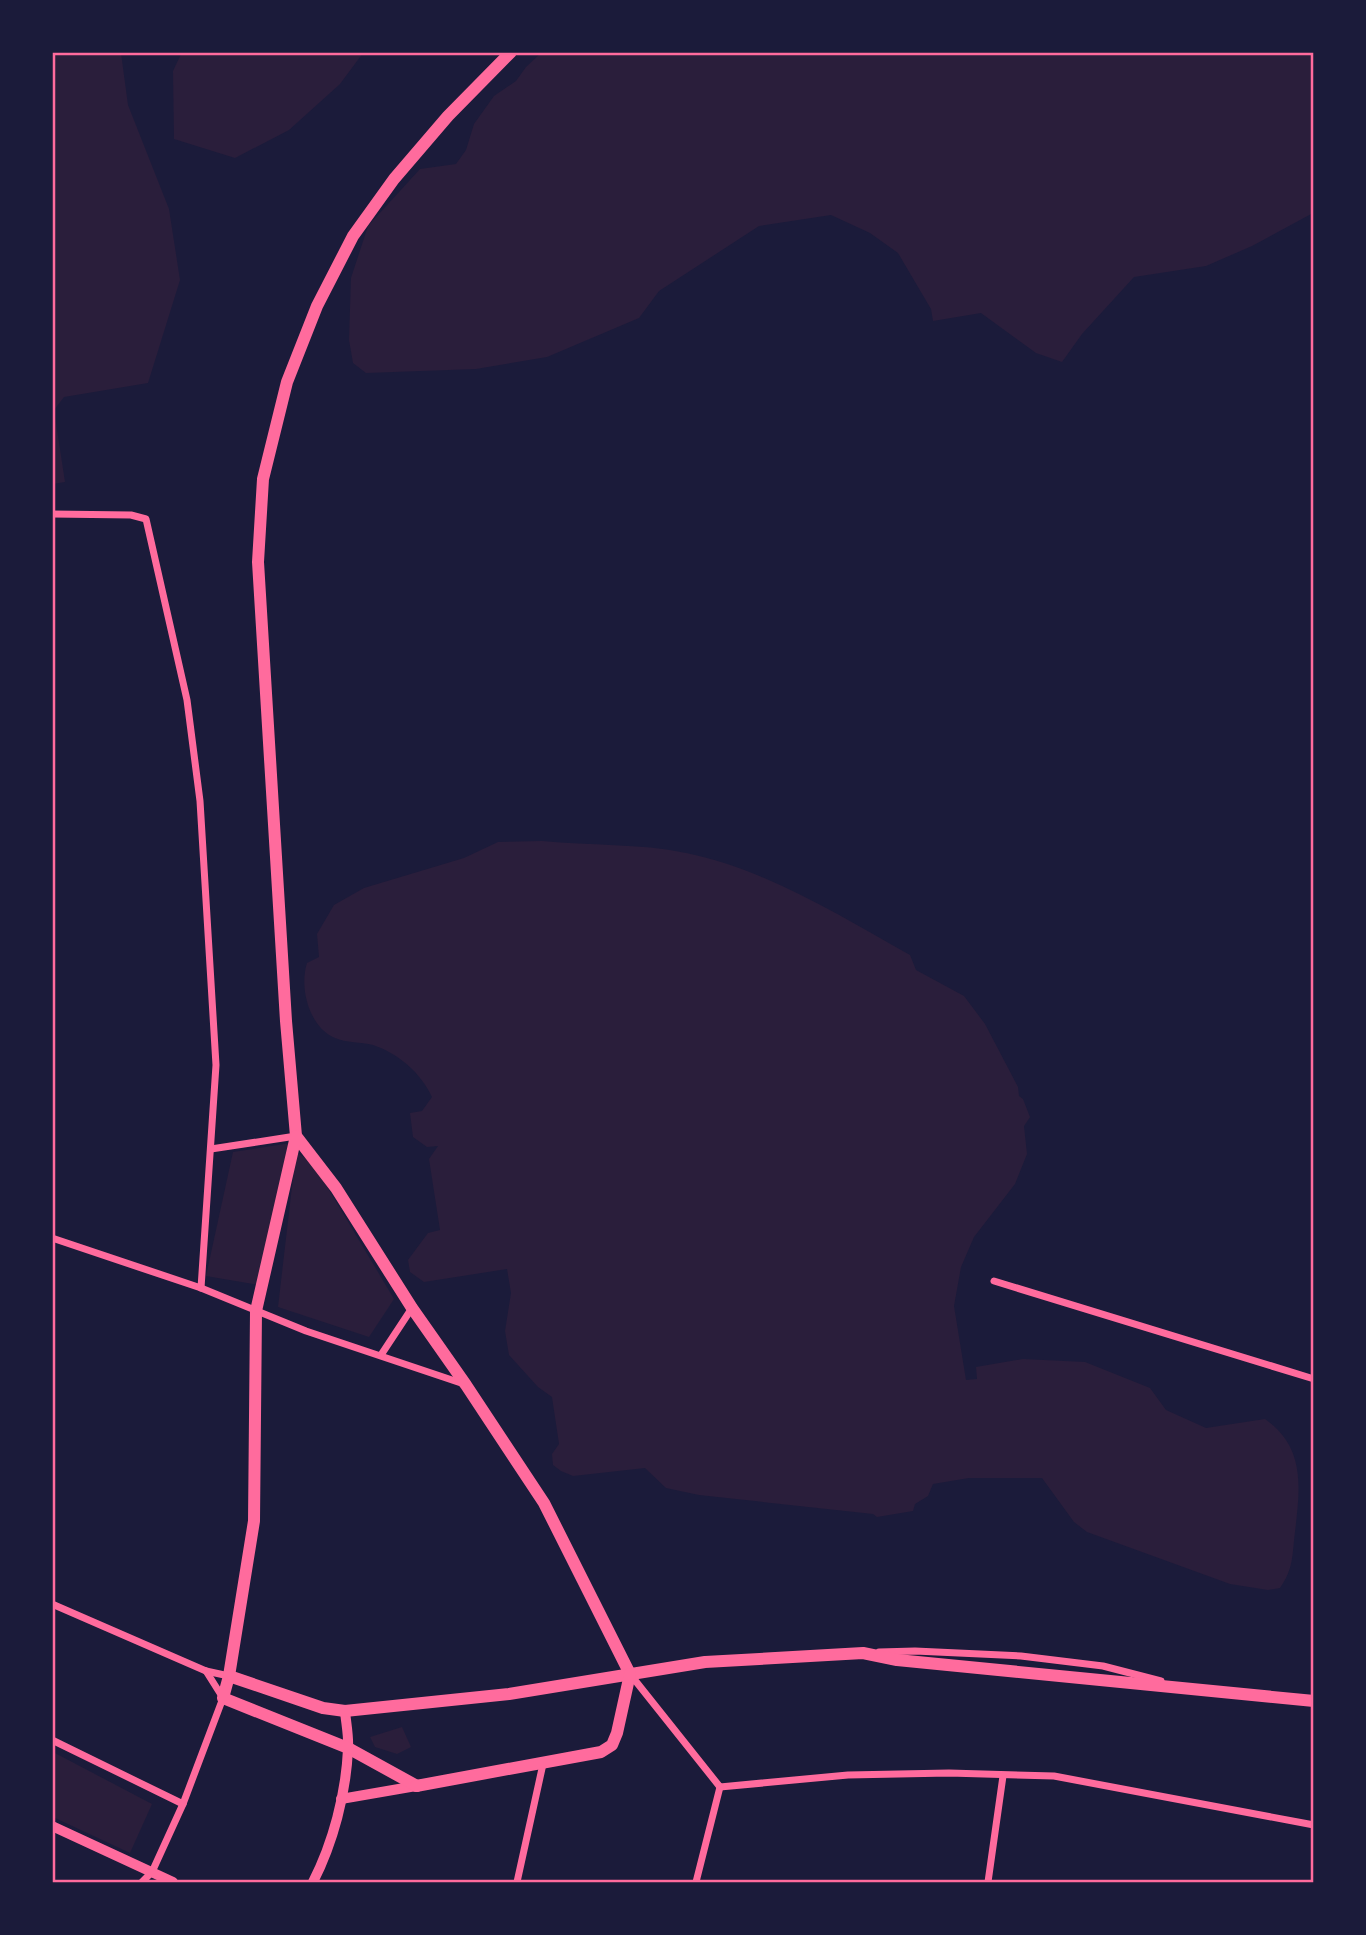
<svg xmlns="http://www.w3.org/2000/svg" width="1366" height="1935" font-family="Bitter,serif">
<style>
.green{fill:#2a1e3b}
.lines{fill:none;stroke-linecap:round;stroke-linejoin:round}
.minor{stroke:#ff6b9d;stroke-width:7}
.tertiary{stroke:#ff6b9d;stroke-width:10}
.secondary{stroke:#ff6b9d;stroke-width:10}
.primary{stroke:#ff6b9d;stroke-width:12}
.neatline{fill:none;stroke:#ff6b9d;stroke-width:2.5}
</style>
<rect width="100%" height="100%" fill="#1b1b3a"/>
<g class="green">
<polygon points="53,52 121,53 128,105 169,209 180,280 148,383 64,397 54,410 65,482 53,484"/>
<polygon points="182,52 363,52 363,53 340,84 289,130 235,158 174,139 173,71"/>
<polygon points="541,53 1313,53 1313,213 1252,246 1206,266 1134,277 1082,334 1062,362 1036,353 981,313 933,321 931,309 898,253 870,233 831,215 759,226 659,291 639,318 547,357 476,369 366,373 353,363 349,340 351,278 368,226 420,169 456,164 466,150 474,124 494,96 516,81 526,67"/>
<path d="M542,841C590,846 639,843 686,853C768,870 838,915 910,955L916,970L964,996L985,1024L1018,1087L1019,1096L1023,1099L1030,1117L1024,1126L1027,1154L1015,1184L974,1237L961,1267L954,1306L966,1380L977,1379L976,1367L1023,1359L1085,1362L1150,1388L1166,1410L1206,1428L1265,1419C1306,1448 1300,1488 1295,1532C1292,1555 1294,1568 1280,1588L1268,1590L1230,1584L1087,1532L1074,1522L1042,1478H969L933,1484L928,1496L915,1504L913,1511L877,1517L873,1514L699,1495L666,1488L645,1468L573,1476L561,1471L553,1465L552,1454L559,1444L552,1397L538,1387L509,1355L505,1331L511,1293L507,1269L424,1282L410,1272L408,1260L428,1233L440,1230L429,1159L438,1146L427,1147L413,1137L410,1113L422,1111L432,1097C421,1073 398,1053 373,1045C361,1042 346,1043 335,1038C309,1027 299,988 307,963L319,957L317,934L334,905L364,888L464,858L498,842Z"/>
<polygon points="291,1143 259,1285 206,1276 233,1152"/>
<polygon points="296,1152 313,1163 394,1299 369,1337 278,1307"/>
<polygon points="402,1727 411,1747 397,1754 375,1747 370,1737"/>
<polygon points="53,1752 152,1804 130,1853 53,1817"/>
</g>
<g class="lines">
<g class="minor">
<polyline points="52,514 131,515 146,519 187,700 200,801 216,1065 201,1288"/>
<polyline points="211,1149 296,1136"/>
<polyline points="52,1238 201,1288 306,1331 464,1384"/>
<polyline points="994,1281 1314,1379"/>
<polyline points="381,1355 412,1308"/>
<polyline points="52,1604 206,1671 229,1676"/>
<polyline points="879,1652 915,1651 1021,1656 1103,1666 1161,1681"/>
<polyline points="630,1674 720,1787"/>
<polyline points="52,1740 183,1804"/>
<polyline points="720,1787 848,1775 949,1773 1054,1776 1314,1825"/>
<polyline points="142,1882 152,1872 183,1804 223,1698 206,1671"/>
<polyline points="517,1882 543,1764"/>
<polyline points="696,1882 720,1787"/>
<polyline points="988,1882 1003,1776"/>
</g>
<polyline class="tertiary" points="52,1826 173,1882"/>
<g class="secondary">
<polyline points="341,1799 416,1786"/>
<path d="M313,1882C333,1843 346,1794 348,1749C349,1737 346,1723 345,1711"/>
</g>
<g class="primary">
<polyline points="511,52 448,116 394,179 353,236 317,306 287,382 263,479 258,562 286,1021 296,1136 336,1188 412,1308 466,1385 544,1503 630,1674"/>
<polyline points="296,1136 256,1311 254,1521 229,1676 223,1698 348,1748 417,1786"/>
<polyline points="229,1676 323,1708 345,1711 509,1694 705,1662 863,1653 897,1660 1314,1701"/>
<polyline points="416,1786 601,1752 612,1745 617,1733 630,1674"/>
</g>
</g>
<rect width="1366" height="1935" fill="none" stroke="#1b1b3a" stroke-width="108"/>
<rect x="54" y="54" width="1258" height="1827" class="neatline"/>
</svg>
